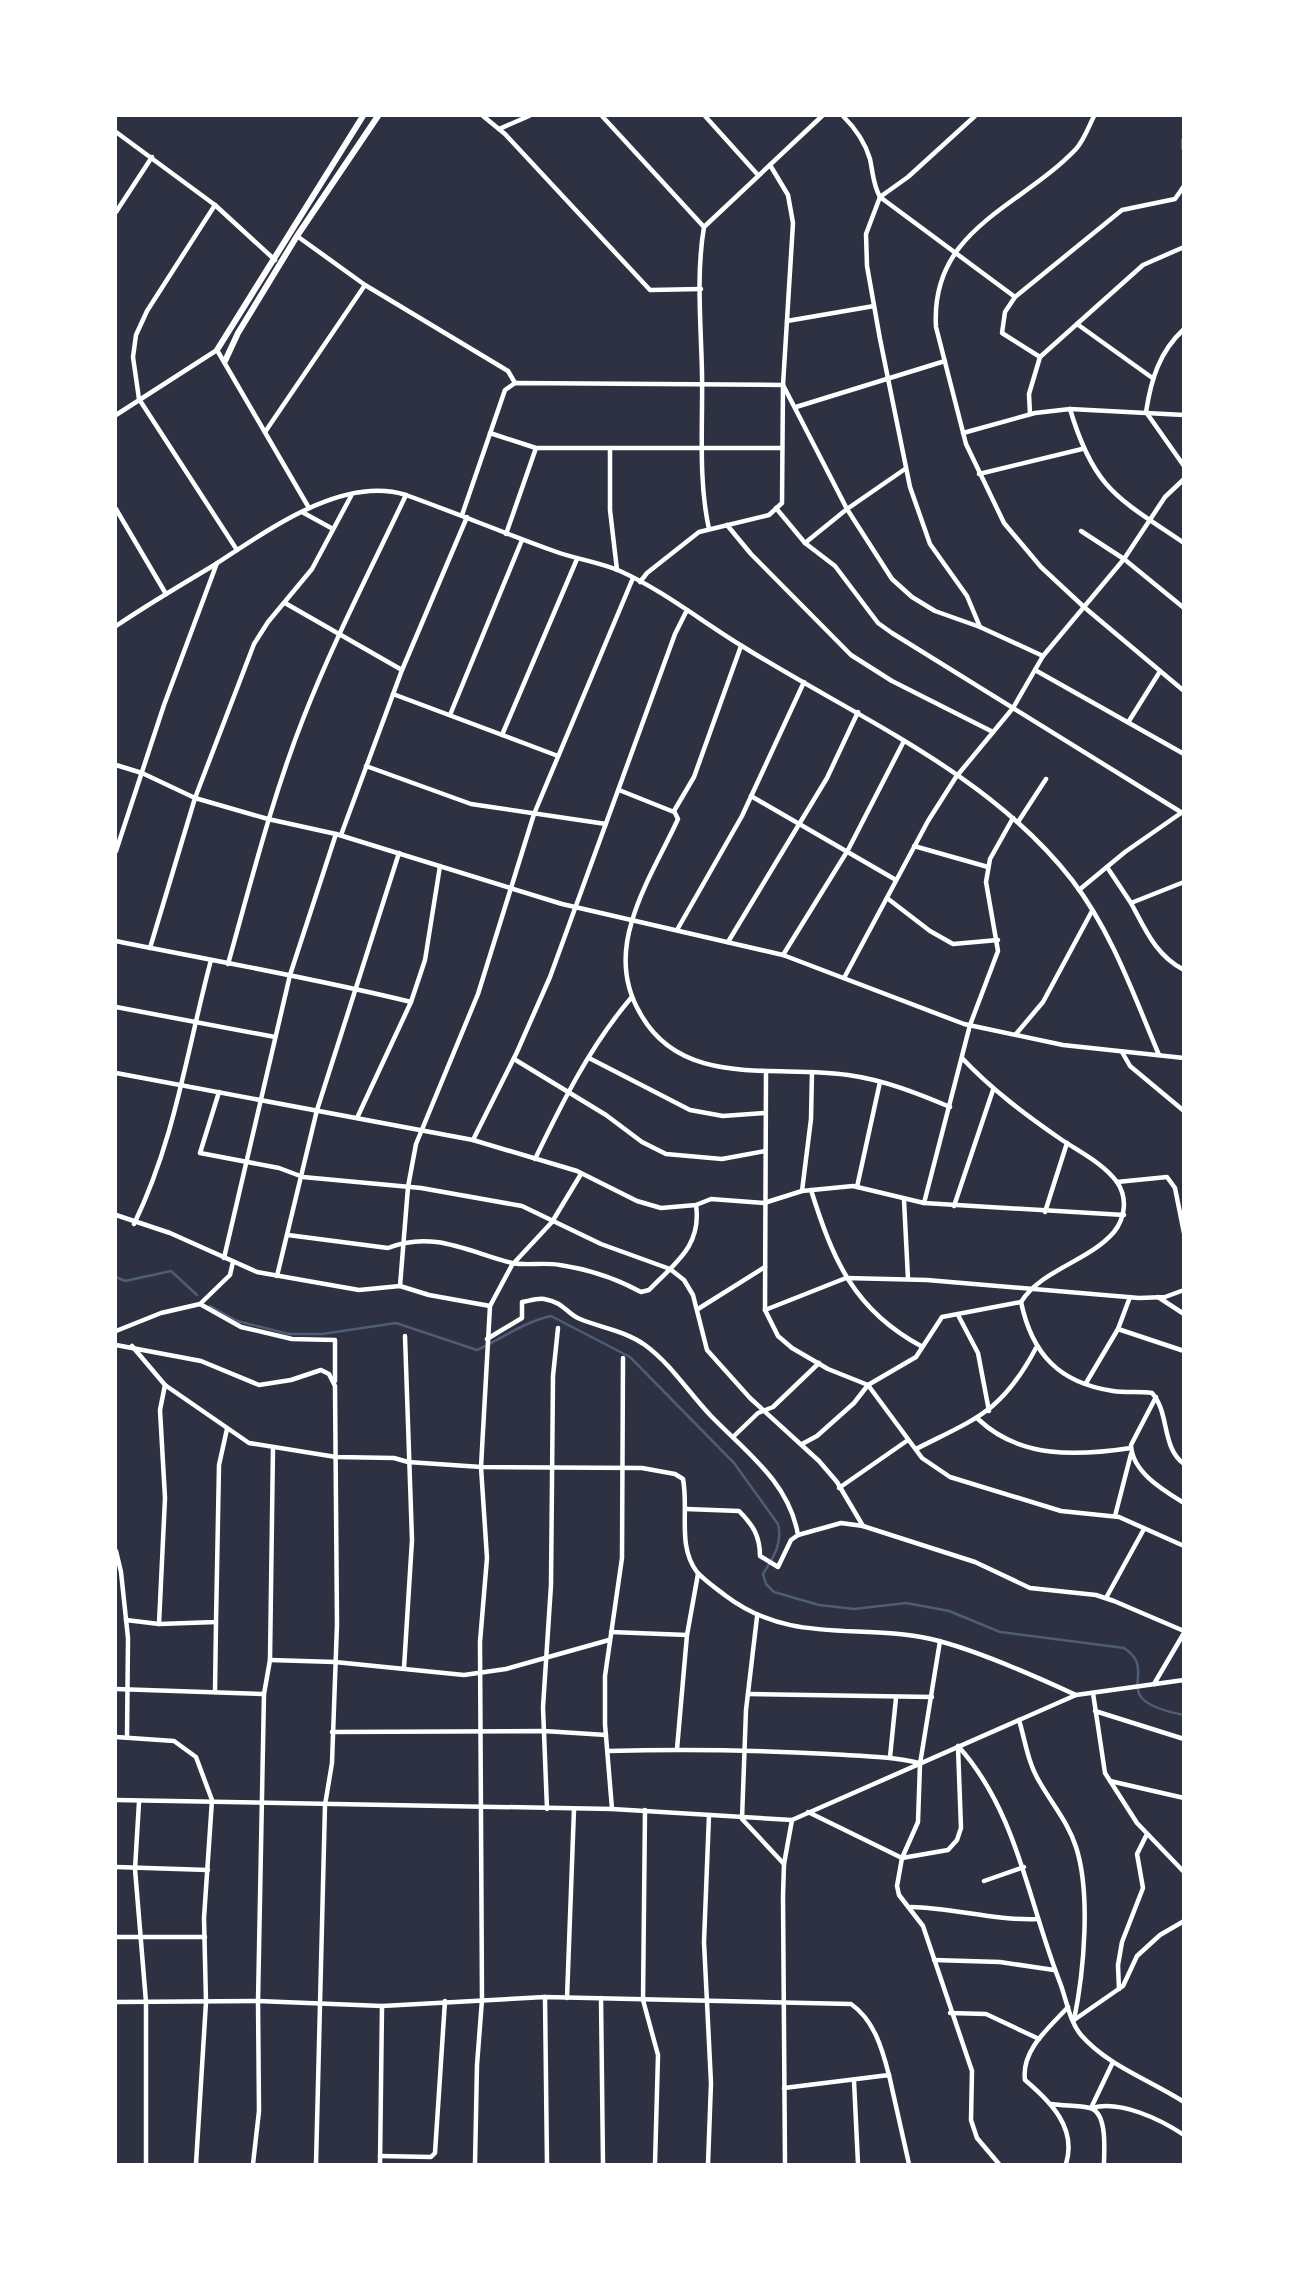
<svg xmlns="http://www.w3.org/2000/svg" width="1299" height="2280" font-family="Montserrat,sans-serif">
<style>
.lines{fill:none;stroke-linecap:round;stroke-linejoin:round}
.stream{stroke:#4f5d75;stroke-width:2.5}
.minor{stroke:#fff;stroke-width:4.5}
.secondary{stroke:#fff;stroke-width:6}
</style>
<rect width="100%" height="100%" fill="#2d3142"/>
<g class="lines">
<g class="stream">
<polyline points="116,1277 125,1281 171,1271 197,1295"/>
<path d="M210,1306L237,1321L289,1334H322L396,1323L477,1350C503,1338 524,1322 551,1316L630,1357L734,1463L778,1524C783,1543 773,1558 763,1574L766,1584L774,1592L819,1605L854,1609L906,1603L949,1611L1000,1632L1124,1648C1162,1673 1102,1699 1184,1715"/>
</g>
<g class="minor">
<polyline points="483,116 505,134 650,290 701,289"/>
<polyline points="602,116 704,227"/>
<polyline points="705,116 758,175"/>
<path d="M843,116C855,128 865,142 870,159C873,173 873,185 880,197L1015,297"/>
<polyline points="975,116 908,177 880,197 866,234 867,266 880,339 910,487 930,544 967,596 980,627"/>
<path d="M1094,116C1089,126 1084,140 1076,149C1020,208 930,229 936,327L966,444L1004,523L1041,567L1084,607L1184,691"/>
<polyline points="499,129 529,116"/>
<polyline points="116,132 215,205 275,260"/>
<polyline points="1184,139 1184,149"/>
<polyline points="215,205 147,311 136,335 133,357 139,399 237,550"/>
<polyline points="116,212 152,157"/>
<polyline points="297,236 365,285 508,371 515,383"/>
<polyline points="787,321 874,306"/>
<polyline points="1077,324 1151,377"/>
<path d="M1184,329C1159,352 1151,380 1146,412L1184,466"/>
<polyline points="1040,357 1002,333 1005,312 1015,297 1122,210 1175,199 1184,186"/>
<polyline points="783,385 847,509 892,579 912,597 935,611 980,627 1043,656"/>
<polyline points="796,407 945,361"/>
<path d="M1070,409C1094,490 1118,498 1184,543"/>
<polyline points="1030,414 1029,394 1040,357 1143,265 1184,247"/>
<polyline points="116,415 217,350 309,508"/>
<polyline points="265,432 365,285"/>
<polyline points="490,433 536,448 782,448"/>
<polyline points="963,433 1035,413 1070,409 1184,415"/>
<polyline points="610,448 610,510 617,570"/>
<polyline points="979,474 1082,449"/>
<polyline points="776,508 805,543 835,566 878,623 892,633 1184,814"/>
<polyline points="116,509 166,594"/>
<polyline points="302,512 333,529"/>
<polyline points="462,515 505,390 515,383 783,385"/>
<polyline points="727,525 751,554 851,655 892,681 993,732"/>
<path d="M709,529C698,479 703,425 702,373C701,325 696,274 704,227L822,116"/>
<polyline points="1081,531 1124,559 1184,608"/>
<polyline points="506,534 536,448"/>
<polyline points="805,543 847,509 905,469"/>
<polyline points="640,582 647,573 699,532 769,515 782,503 783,385 793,223 788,195 770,165"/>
<polyline points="285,603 402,670"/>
<path d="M116,626C147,605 179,586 211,567C263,534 341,474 406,495C456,513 504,533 554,551C575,559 599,562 620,571C664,591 701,621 742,646C855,717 988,772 1072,880C1112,932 1134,996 1159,1055"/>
<path d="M741,646L694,777L674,811L678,819C663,852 642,886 632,921C622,953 623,984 640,1013C682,1090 777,1064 848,1075C884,1080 917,1093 950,1107"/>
<polyline points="1035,670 1184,754"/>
<polyline points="393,694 558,756"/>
<polyline points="450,715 522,540"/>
<polyline points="1129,721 1159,673"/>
<polyline points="502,735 577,559"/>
<polyline points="116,765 142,773 195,798 268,819 336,834 562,904 783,955 964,1024 1063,1045 1184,1058"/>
<polyline points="366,766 471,804 606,824"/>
<polyline points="619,790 674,812"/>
<polyline points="751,796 896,880"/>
<polyline points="1018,822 1046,779"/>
<polyline points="341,835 402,670 467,517"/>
<polyline points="914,846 988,867"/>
<polyline points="116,851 164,705 217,563"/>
<polyline points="1107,867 1131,903 1184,882"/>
<polyline points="1079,890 1125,852 1181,813"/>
<polyline points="887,898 930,931 953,944 998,940"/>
<path d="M1131,903C1145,929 1156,956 1184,970"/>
<polyline points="677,930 742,816 804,682"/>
<path d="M116,941C214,961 314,978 411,1002L425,960L440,866"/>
<polyline points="728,942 827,778 858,712"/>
<polyline points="150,948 195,798 254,644 268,622 312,569 351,496"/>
<polyline points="783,955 848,850 904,741"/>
<path d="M228,964C251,882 272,798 303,719C333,642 371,569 406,495"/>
<polyline points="844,978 928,821 956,777 1013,708 1043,656 1124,559 1165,497 1184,479"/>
<polyline points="116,1007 275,1037"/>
<polyline points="1016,1034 1043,1002 1092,911"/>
<polyline points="1122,1052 1130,1066 1184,1111"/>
<polyline points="589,1058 690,1110 723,1116 765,1113"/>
<polyline points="514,1059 606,1115 642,1142 666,1154 722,1159 765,1151"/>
<polyline points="766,1072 765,1310 778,1336 792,1348 828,1369 868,1385 922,1458 950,1477 1061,1511 1119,1517 1184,1546"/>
<polyline points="116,1073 473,1140 577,1171 637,1201 661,1208 696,1205 711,1199 764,1203 802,1191 853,1186 924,1203 970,1025 998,951 986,882 990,859 1013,818"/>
<polyline points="219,1092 200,1153 279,1168 303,1177 421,1188 522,1206 601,1244 670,1269 684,1280 693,1295 707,1350 750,1398 819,1461 837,1482 863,1526"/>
<polyline points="357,1118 411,1002"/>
<polyline points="473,1140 517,1052 550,977 675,634 687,610"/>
<path d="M535,1159C562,1103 590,1046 631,998"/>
<polyline points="1117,1182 1167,1177 1175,1188 1184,1233"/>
<polyline points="857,1187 880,1082"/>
<path d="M811,1190C833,1260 854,1310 921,1346"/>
<polyline points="802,1191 811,1119 812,1072"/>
<polyline points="904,1200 908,1279"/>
<polyline points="924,1203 1124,1215"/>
<polyline points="954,1206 993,1090"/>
<polyline points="1045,1212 1067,1143"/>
<polyline points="116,1215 170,1233 257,1272 359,1290 400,1286 429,1295 490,1306"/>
<path d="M134,1224C175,1140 187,1050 211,960"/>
<path d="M288,1235L388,1248C433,1230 469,1252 512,1263C527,1266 544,1262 560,1265C587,1269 617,1279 641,1292L649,1290C675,1263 702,1246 696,1205"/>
<polyline points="224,1258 290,975 336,834"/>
<polyline points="277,1276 317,1110 399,853"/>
<polyline points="400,1286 408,1187 416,1144 478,994 534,814 633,578"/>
<polyline points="1158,1297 1184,1314"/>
<path d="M1021,1302C1032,1354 1059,1383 1113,1391C1126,1393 1139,1391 1152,1393C1170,1413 1161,1447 1184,1464"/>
<polyline points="200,1304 241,1327 292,1339 335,1340 335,1381"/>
<polyline points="698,1309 765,1267"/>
<polyline points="765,1310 846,1278 927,1280 1139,1298 1165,1297 1184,1290"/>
<polyline points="958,1315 978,1353 989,1411"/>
<polyline points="1118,1329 1184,1351"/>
<polyline points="116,1331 161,1313 200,1304 230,1275 233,1262"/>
<path d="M487,1339L522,1318V1302C529,1301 537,1298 544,1299C564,1302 567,1314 580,1319C602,1328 625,1331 645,1345C672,1365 688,1392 711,1416C746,1452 789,1482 798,1535L791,1540L778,1567L760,1556C760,1536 753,1525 739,1511L686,1509"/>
<polyline points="116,1345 201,1361 259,1385 291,1380 321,1370 329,1374 335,1386 337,1624 332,1763 325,1805 316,2164"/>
<path d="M132,1346L165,1385L249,1443L336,1457L394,1458L408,1462L481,1467L642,1468L675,1474L683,1479C689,1510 677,1546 697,1572C705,1581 717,1589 726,1596C791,1645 859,1623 931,1639C974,1649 1035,1676 1076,1695"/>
<polyline points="1086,1383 1118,1329 1130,1297"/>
<path d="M1156,1397L1131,1445C1132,1472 1163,1490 1184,1503"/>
<path d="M978,1419C1020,1459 1078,1456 1131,1448"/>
<polyline points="733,1437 758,1413 773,1407 819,1363"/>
<path d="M802,1444L817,1436L854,1403L868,1385L916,1357L942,1317L1021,1302C1042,1269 1088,1262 1114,1232C1125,1218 1128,1198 1117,1182C1104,1164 1080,1152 1062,1140C1026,1115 992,1090 962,1058"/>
<path d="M916,1449C977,1418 1002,1412 1036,1348"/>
<polyline points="839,1488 908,1440"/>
<polyline points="1115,1516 1131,1454"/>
<polyline points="798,1535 841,1523 863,1526 975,1562 1030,1588 1096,1595 1114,1601 1184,1631"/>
<polyline points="116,1551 121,1572 128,1638 127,1737"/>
<polyline points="1106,1598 1144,1529"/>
<polyline points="757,1617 746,1710 742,1819 784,1864"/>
<polyline points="126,1620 159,1624 165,1498 160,1410 165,1385"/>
<polyline points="159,1624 216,1622 219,1465 227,1429"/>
<polyline points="611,1632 687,1635"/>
<polyline points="940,1641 920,1764 918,1822 902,1858 897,1886 899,1895 923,1926 972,2071 971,2120 977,2138 999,2164"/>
<polyline points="270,1660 335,1662 464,1675 506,1669 609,1640"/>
<polyline points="404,1668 412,1540 405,1336"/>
<polyline points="1154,1684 1184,1633"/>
<polyline points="116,1689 264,1694"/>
<polyline points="215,1692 216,1622"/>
<polyline points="1093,1693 1105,1773 1137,1823 1184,1872"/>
<polyline points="748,1694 932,1697"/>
<polyline points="1095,1711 1184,1739"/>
<path d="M1019,1720C1025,1740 1028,1763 1039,1781C1052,1804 1068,1822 1076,1847C1091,1893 1084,1972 1074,2020"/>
<polyline points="332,1732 544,1731 606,1735"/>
<polyline points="116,1737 174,1741 196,1757 212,1800 204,1918 206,2002 196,2164"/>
<path d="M958,1746C1017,1811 1028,1901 1059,1980C1066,1997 1069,2021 1081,2035C1108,2066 1150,2080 1184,2102"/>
<polyline points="677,1749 687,1635 698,1574"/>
<path d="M608,1751C682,1749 755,1750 829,1754C859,1756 890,1756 919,1763"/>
<polyline points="890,1757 896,1698"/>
<polyline points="1110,1781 1184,1798"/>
<polyline points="116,1800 612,1809 792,1820 1076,1695 1184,1680"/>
<polyline points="139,1802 135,1869 146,2002 146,2164"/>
<polyline points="547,1809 543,1707 551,1585 553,1376 558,1328"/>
<polyline points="612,1809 605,1724 605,1676 622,1558 623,1358"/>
<polyline points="645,1810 643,2000 658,2055 655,2164"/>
<polyline points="808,1812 902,1858 948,1850 957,1840 961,1828 958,1747"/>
<polyline points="116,1867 208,1870"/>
<polyline points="984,1881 1024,1867"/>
<path d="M911,1907C954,1908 995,1921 1038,1919"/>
<polyline points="116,1937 205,1937"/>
<polyline points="934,1960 1000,1962 1054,1970"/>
<polyline points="1119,1989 1118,1965 1122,1942 1143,1888 1137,1854 1147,1834"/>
<polyline points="545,1997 547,2164"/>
<polyline points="567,1998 574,1809"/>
<polyline points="601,1998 603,2164"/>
<path d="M116,2002L258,2001L382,2006L545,1997L851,2004C874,2020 882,2048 889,2075"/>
<polyline points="950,2013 986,2014 1039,2039"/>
<polyline points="1074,2020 1123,1986 1137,1956 1160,1935 1184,1921"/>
<polyline points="854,2081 858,2164"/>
<polyline points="784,2088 889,2075 909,2164"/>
<path d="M1052,2104C1063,2106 1079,2105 1090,2108C1108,2113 1104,2151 1104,2164"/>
<polyline points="1091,2108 1113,2062"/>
<path d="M1092,2108C1120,2100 1160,2119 1184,2135"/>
<polyline points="380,2156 431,2157 435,2153 445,2001"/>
<polyline points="253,2164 259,2111 258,2001 264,1694 270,1660 273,1447"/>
<polyline points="380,2164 382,2006"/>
<polyline points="475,2164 477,2065 482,2000 480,1642 487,1558 481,1467 490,1306 512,1265 552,1222 581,1174"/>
<polyline points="708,2164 711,2083 704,1942 709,1815"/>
<polyline points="785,2164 783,1896 784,1864 792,1820"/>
<path d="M1066,2164C1077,2128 1051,2102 1025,2080C1021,2050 1049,2028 1068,2007"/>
</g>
<g class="secondary">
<polyline points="217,350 363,116"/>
<polyline points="225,361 238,333 297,236 378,116"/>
</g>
</g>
<rect width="1299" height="2280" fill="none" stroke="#ffffff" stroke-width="234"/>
</svg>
